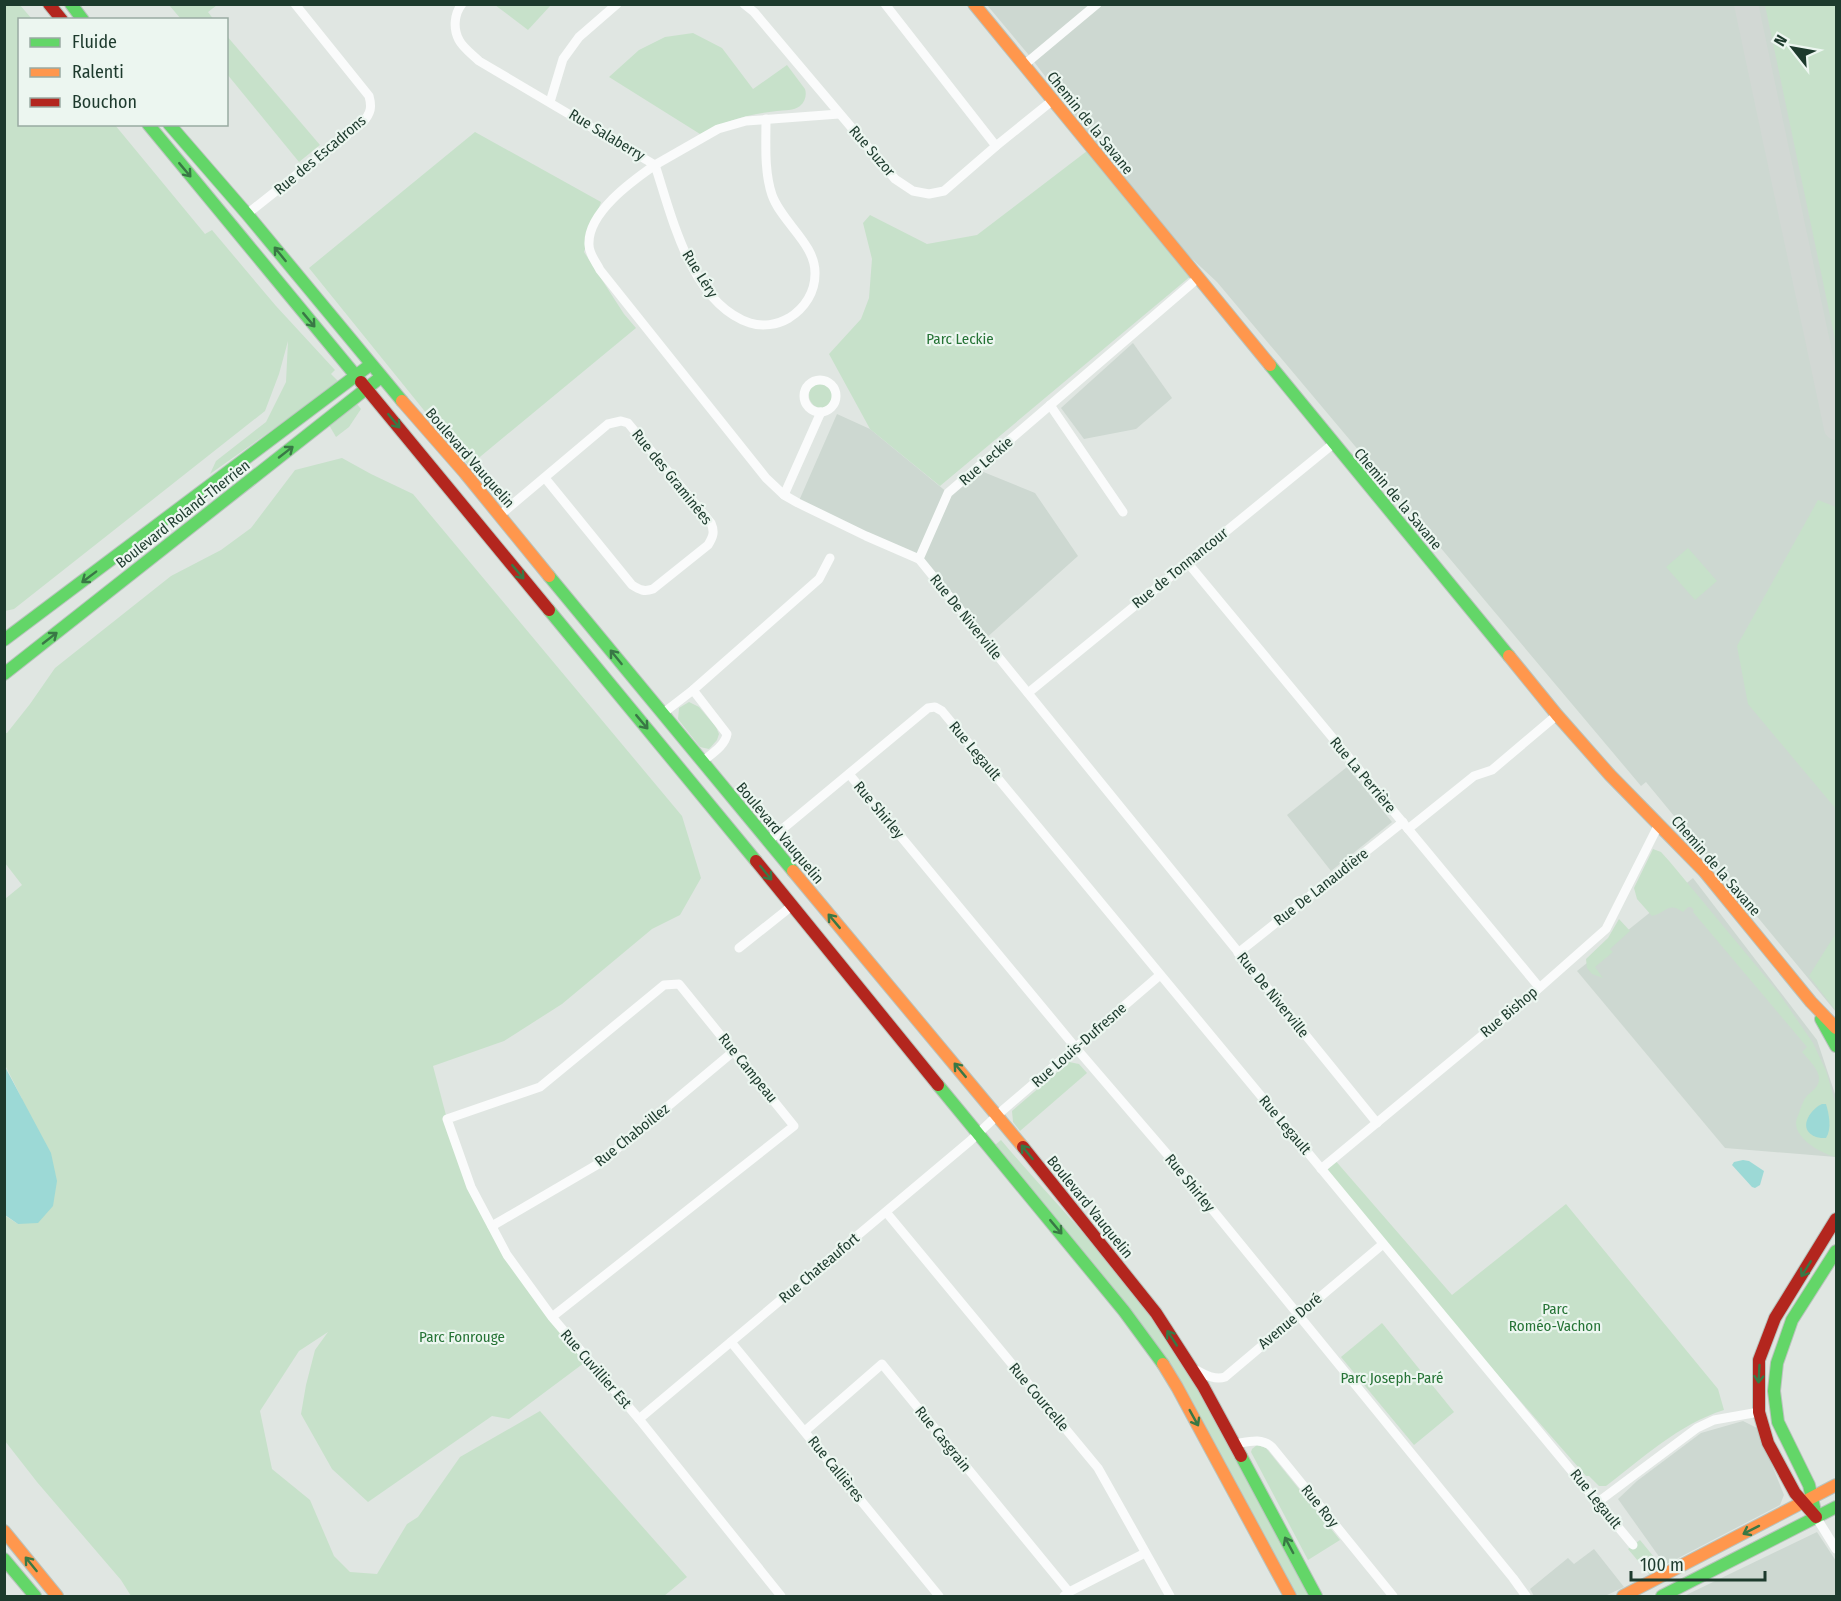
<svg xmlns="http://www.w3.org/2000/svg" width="1841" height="1601" font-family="'Fira Sans Condensed',sans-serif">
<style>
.built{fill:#cdd8d1}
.green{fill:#c7e1ca}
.water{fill:#9cd9d6}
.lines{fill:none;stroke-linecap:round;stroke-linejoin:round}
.taxiway{stroke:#d2d8d4;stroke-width:24}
.fast-casing{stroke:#b9c3bd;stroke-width:14}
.slow-casing{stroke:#b9c3bd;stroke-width:14}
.jam-casing{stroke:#b9c3bd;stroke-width:14}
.street{stroke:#fafbfb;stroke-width:9}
.fast{stroke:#63d668;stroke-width:12}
.slow{stroke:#ff974d;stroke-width:12}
.jam{stroke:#b3261e;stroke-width:12}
.oneway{stroke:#397845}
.labels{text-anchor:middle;stroke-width:4.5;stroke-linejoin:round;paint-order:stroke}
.street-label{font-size:15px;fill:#1d3a2d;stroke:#ecf6f0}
.park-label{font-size:15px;fill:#257335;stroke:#ecf6f0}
</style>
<rect width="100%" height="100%" fill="#e0e6e2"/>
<g class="built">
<polygon points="987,5 1836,5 1836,1012 1646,782 1641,786 1217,282 1188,255 1098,145 1028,54"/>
<polygon points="1133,343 1172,398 1136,429 1084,439 1061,408"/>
<polygon points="837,414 870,429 948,493 976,469 1035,493 1078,556 984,640 919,559 798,503"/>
<polygon points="1347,767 1392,822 1331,871 1287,815"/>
<polygon points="1693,878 1817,1040 1836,1097 1836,1157 1725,1148 1577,971"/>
<polygon points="1743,1421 1757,1428 1784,1495 1780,1505 1665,1565 1618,1499 1637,1481 1701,1433"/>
<polygon points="1817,1532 1836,1561 1836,1596 1684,1596"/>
<polygon points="1594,1549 1624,1587 1605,1596 1534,1596 1530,1589 1568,1558 1574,1564"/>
</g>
<g class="green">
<polygon points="19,4 32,19 20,20 20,124 115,125 205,234 212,230 276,306 335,370 331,374 338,381 337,384 210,474 216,461 266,422 286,382 288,341 279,374 265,411 14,609 5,611 4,5"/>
<polygon points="169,5 217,5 208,12 214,20 181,19"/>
<polygon points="495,5 551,5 528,30"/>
<polygon points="1765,5 1836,5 1836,344"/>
<path d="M693,33L722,48L753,89L787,65L805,89C807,95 805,102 800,106C794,111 784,110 777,111C748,114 725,121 700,134L609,77L639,50L665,37Z"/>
<polygon points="226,35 320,145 299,162 227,74"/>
<polygon points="475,132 601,202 584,252 624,314 636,328 469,466 309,268"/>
<polygon points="1087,151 1192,275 940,486 870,429 829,354 861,319 869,298 872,259 863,223 870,215 927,244 977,235"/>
<circle cx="822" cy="395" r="13"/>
<polygon points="357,404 361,409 349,427 336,437 329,425"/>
<polygon points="342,458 371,474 413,494 682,816 701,878 680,915 652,929 562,1004 504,1041 433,1066 447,1119 470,1187 507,1255 588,1360 509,1419 492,1416 368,1502 332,1469 301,1414 306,1385 315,1350 328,1332 299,1351 260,1411 272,1469 310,1500 334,1556 350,1572 377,1574 407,1524 418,1517 460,1457 540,1411 687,1577 664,1596 131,1596 121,1580 37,1482 5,1441 4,1215 18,1224 22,1099 5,1065 5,899 22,885 5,863 5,733 7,733 30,704 55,668 171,576 221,550 251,528 295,470"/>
<polygon points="1818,500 1836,507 1836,809 1748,704 1737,646"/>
<polygon points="1688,548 1717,581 1695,600 1666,567"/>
<polygon points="689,702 699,707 716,727 719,734 717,740 709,749 700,747 678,719 679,708"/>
<path d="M1653,849L1661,852L1670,862L1778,992L1813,1043L1826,1071L1836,1105V1157C1823,1154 1796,1140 1796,1123C1796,1119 1799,1114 1800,1110C1802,1105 1803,1101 1806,1097C1811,1091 1819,1088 1819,1079C1819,1069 1808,1059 1802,1052L1807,1047L1693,912L1694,910L1691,907H1688L1683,912C1668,901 1666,913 1652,916L1637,899L1634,888Z"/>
<polygon points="1619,919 1630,931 1610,949 1613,952 1595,967 1603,978 1592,974 1587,968 1586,959 1608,938"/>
<polygon points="1836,933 1836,1011 1809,976"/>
<polygon points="1069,1062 1079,1064 1087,1073 1020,1131 1013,1122 1012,1111"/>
<path d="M1001,1140C1056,1205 1118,1266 1167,1338C1194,1378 1216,1421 1239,1464C1262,1508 1286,1552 1309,1596H1296L1194,1406L1161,1352L1124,1301L995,1145Z"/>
<path d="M1334,1159L1452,1295L1566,1204L1718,1389L1724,1410C1679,1424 1643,1458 1606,1486H1599L1589,1476H1586L1383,1244L1321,1169Z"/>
<polygon points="1382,1323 1454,1412 1414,1445 1341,1357"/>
<polygon points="1257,1445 1266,1448 1340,1540 1308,1560 1251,1452 1252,1449"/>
<polygon points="1640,1540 1663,1568 1649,1574 1628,1549"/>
</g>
<g class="water">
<polygon points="4,1065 51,1153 57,1181 53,1206 38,1223 18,1224 5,1215"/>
<path d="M1822,1104H1826C1829,1114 1832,1129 1826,1138C1823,1138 1819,1138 1816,1137C1797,1130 1809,1110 1822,1104Z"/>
<polygon points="1743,1160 1749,1161 1764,1171 1760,1185 1755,1188 1752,1187 1732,1165 1734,1162"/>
</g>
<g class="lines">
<polyline class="taxiway" points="1746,4 1836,428"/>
<defs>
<g id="fast">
<polyline points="71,4 83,20"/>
<polyline points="148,124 361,382"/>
<polyline points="169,124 247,214 402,401"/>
<polyline points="1270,365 1509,656"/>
<polyline points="549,576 793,871"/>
<polyline points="549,610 756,861"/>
<polyline points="4,640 370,365"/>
<polyline points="4,674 381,377"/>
<polyline points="1821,1019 1836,1046"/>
<polyline points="938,1085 1124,1311 1163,1364"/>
<polyline points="1241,1456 1316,1596"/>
<polyline points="1816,1516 1809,1485 1778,1422 1774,1391 1777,1363 1792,1320 1836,1251"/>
<polyline points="4,1559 35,1596"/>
<polyline points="1662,1596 1836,1507"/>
</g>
<g id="slow">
<polyline points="974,4 1270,365"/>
<polyline points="402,401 465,473 549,576"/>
<polyline points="1509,656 1557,715 1610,775 1704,871 1811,1002 1836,1028"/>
<polyline points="793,871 1023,1147"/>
<polyline points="1163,1364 1177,1387 1290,1596"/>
<polyline points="4,1531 57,1596"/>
<polyline points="1623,1596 1836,1485"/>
</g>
<g id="jam">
<polyline points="49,4 62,20"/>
<polyline points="361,382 549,610"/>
<polyline points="756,861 938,1085"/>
<polyline points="1023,1147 1156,1313 1203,1386 1241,1456"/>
<polyline points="1816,1517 1795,1493 1768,1443 1759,1412 1759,1360 1775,1318 1836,1219"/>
</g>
</defs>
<use href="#fast" class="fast-casing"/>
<use href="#slow" class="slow-casing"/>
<use href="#jam" class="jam-casing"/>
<g class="street">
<path d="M462,4C454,14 453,29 459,40C463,48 473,55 479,61L655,165L718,129L746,121L839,114"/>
<polyline points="744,4 754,12 895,179 913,191 929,194 944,191 996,146 1053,100"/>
<polyline points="885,4 996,146"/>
<polyline points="1024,65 1097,4"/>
<polyline points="550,102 563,59 579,37 617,4"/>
<path d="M766,119C766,144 764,171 772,195C782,223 816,244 815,274C815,292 805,308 789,318C777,325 762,327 750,323C691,303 672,217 655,165C632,181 587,213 589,245C589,254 596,262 600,270L766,478L784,495L798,503L866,536L919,559L1377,1123"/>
<path d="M247,214L363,122C371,113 372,107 369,96L295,4"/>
<circle cx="820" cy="396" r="16"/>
<polyline points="1050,405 1123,512"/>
<polyline points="784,495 821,412"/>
<path d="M500,515L608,424L621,421L628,423L711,523C715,532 713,537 708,545L653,589C644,592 640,590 632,585L545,478"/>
<polyline points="919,559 948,493 1198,278"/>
<polyline points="1187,562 1539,987"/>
<path d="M693,690L727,734C725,746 711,754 702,762"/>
<polyline points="1028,693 1333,444"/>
<polyline points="662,714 693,690 819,579 830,558"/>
<polyline points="849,774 1076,1048 1167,1154 1513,1578 1526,1596"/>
<polyline points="1408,829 1474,776 1492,770 1557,715"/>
<polyline points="768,841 928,708 935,707 942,711 1633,1545"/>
<polyline points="739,948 793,905"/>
<polyline points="1238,953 1403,822"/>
<polyline points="1321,1169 1537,990 1606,929 1659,824"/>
<polyline points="886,1212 1098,1468 1170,1596"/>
<polyline points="492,1226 600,1163 734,1051"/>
<polyline points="552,1317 794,1126 679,984 664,985 540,1087 447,1119 471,1187 507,1255 552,1317 639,1419 781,1596"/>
<polyline points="731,1342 939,1596"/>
<path d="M1192,1368C1202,1373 1214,1381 1225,1377L1383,1244"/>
<polyline points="639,1419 970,1141 1003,1110 1160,975"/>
<polyline points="805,1431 882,1364 1069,1592"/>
<path d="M1234,1444C1248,1442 1261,1437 1272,1447L1393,1596"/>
<polyline points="1598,1502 1697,1428 1714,1420 1759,1412"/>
<polyline points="1816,1517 1836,1549"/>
<polyline points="1064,1596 1069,1592 1145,1553"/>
</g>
<use href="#fast" class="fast"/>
<use href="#slow" class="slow"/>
<use href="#jam" class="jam"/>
</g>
<defs><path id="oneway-shaft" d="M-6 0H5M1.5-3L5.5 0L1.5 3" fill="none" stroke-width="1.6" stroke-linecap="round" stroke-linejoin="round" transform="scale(1.5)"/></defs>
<g class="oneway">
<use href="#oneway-shaft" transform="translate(185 170) rotate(50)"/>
<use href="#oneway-shaft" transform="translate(280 254) rotate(-129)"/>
<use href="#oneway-shaft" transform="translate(309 320) rotate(50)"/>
<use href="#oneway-shaft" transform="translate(394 421) rotate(50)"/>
<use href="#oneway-shaft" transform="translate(286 452) rotate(-38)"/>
<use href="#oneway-shaft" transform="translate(518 572) rotate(50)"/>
<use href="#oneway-shaft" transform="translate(89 577) rotate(143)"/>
<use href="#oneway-shaft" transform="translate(50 638) rotate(-38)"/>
<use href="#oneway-shaft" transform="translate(616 657) rotate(-129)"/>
<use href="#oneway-shaft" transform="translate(642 722) rotate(50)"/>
<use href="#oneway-shaft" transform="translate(766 873) rotate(51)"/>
<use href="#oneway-shaft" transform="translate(834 921) rotate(-130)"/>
<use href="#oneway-shaft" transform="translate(960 1070) rotate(-130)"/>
<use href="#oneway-shaft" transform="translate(1027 1152) rotate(-129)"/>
<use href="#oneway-shaft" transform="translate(1056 1227) rotate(50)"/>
<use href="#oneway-shaft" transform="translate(1806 1269) rotate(122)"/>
<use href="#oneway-shaft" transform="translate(1172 1338) rotate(-123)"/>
<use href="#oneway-shaft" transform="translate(1759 1374) rotate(93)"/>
<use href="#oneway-shaft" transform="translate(1194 1418) rotate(61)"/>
<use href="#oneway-shaft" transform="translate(1751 1530) rotate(153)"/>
<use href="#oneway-shaft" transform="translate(1289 1545) rotate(-118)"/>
<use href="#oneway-shaft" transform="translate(31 1564) rotate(-129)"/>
</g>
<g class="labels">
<g class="street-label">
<text transform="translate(1090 123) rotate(51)" y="5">Chemin de la Savane</text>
<text transform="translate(607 135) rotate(31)" y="5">Rue Salaberry</text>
<text transform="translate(872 151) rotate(49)" y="5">Rue Suzor</text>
<text transform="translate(320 155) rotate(-40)" y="5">Rue des Escadrons</text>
<text transform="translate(700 274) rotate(58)" y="5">Rue Léry</text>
<text transform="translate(470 458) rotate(49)" y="5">Boulevard Vauquelin</text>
<text transform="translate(986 461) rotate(-41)" y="5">Rue Leckie</text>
<text transform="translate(672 477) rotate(51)" y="5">Rue des Graminées</text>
<text transform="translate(1398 499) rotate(50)" y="5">Chemin de la Savane</text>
<text transform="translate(183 514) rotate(-38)" y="5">Boulevard Roland-Therrien</text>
<text transform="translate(1180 568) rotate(-39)" y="5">Rue de Tonnancour</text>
<text transform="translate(966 617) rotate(51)" y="5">Rue De Niverville</text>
<text transform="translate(975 751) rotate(50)" y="5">Rue Legault</text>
<text transform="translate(1363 775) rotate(50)" y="5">Rue La Perrière</text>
<text transform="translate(879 810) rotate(50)" y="5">Rue Shirley</text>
<text transform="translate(780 833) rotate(50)" y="5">Boulevard Vauquelin</text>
<text transform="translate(1716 866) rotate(49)" y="5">Chemin de la Savane</text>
<text transform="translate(1321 887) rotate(-38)" y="5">Rue De Lanaudière</text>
<text transform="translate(1273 995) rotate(51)" y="5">Rue De Niverville</text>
<text transform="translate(1509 1012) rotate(-40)" y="5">Rue Bishop</text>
<text transform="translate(1079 1045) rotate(-41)" y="5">Rue Louis-Dufresne</text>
<text transform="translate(748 1068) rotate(51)" y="5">Rue Campeau</text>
<text transform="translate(1285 1125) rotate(50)" y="5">Rue Legault</text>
<text transform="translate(632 1135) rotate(-39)" y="5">Rue Chaboillez</text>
<text transform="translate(1190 1183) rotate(51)" y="5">Rue Shirley</text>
<text transform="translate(1090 1207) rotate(51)" y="5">Boulevard Vauquelin</text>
<text transform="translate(819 1268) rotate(-40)" y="5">Rue Chateaufort</text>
<text transform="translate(1290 1321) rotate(-40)" y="5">Avenue Doré</text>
<text transform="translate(596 1369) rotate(49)" y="5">Rue Cuvillier Est</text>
<text transform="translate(1039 1397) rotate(50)" y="5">Rue Courcelle</text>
<text transform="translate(943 1439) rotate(51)" y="5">Rue Casgrain</text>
<text transform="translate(836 1469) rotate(51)" y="5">Rue Callières</text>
<text transform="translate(1596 1499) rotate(51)" y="5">Rue Legault</text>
<text transform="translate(1320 1506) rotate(51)" y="5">Rue Roy</text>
</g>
<g class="park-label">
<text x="960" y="344">Parc Leckie</text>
<text x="1555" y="1314">Parc<tspan x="1555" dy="17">Roméo-Vachon</tspan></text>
<text x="462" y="1342">Parc Fonrouge</text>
<text x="1392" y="1383">Parc Joseph-Paré</text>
</g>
</g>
<rect width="1841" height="1601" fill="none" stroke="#1d3a2d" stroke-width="12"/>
<rect x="18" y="18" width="210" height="108" fill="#ecf6f0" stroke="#99aba2" stroke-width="1.5"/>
<rect x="30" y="38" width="30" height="9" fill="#63d668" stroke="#99aba2" stroke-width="1.5"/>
<text x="72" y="48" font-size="18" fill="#1d3a2d">Fluide</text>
<rect x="30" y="68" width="30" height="9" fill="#ff974d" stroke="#99aba2" stroke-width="1.5"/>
<text x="72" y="78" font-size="18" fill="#1d3a2d">Ralenti</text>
<rect x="30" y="98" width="30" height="9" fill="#b3261e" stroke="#99aba2" stroke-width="1.5"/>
<text x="72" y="108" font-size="18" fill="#1d3a2d">Bouchon</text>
<g transform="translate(1793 48) rotate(301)" stroke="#ecf6f0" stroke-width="4.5" paint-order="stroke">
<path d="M0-4.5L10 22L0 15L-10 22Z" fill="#1d3a2d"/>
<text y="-9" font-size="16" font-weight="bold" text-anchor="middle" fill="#1d3a2d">N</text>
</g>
<path d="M1631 1571v9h134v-9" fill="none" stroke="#1d3a2d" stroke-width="3"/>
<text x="1640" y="1571" font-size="18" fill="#1d3a2d" stroke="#ecf6f0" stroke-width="4.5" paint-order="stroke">100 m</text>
</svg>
